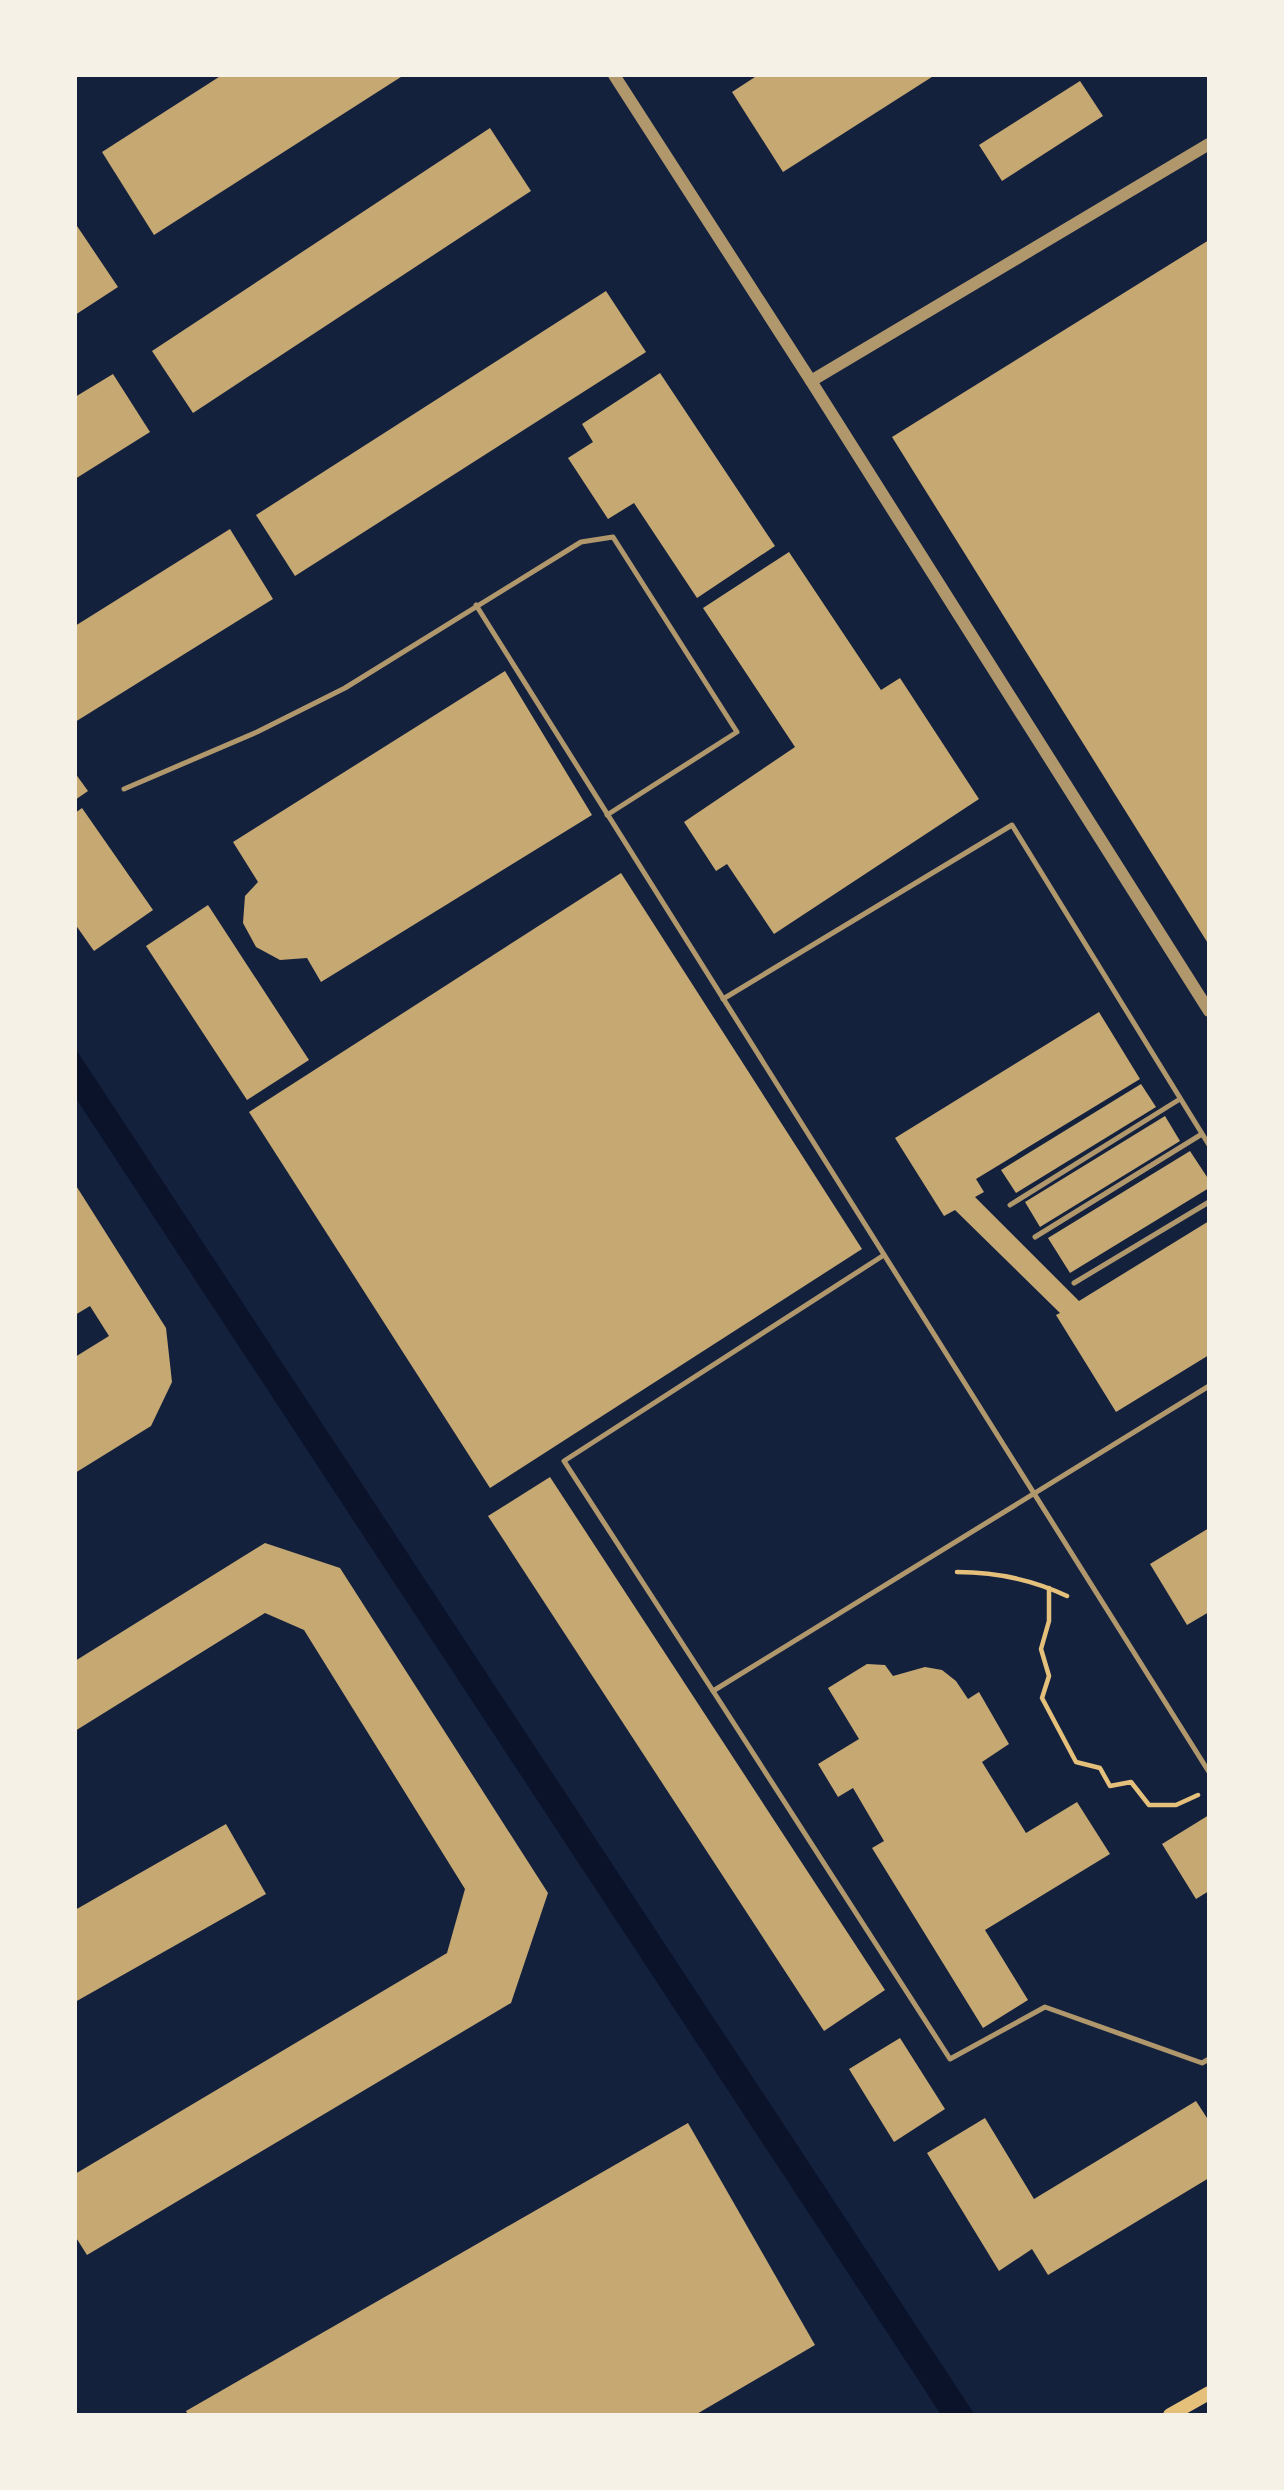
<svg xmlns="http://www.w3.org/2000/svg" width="1284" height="2490" font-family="'Space Grotesk',sans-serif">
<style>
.water{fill:#0b132b}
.building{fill:#c6a872}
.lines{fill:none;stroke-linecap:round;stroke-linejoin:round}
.path{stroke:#e5c07b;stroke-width:4.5}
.service{stroke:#b1986c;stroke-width:5}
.tertiary{stroke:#b1986c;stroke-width:12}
.secondary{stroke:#e5c07b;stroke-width:14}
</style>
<rect width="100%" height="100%" fill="#14213d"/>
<polygon class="water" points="75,1048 975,2415 941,2415 915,2375 75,1097"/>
<g class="building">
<polygon points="222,75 404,75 154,235 102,152"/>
<polygon points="758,75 935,75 783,172 732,92"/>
<polygon points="1080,81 1103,116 1002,181 979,145"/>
<polygon points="490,128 531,191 193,413 152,351"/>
<polygon points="75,223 118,287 75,315"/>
<polygon points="1209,240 1209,945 892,437"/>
<polygon points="606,291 646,352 295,576 256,515"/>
<polygon points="660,373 775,546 697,598 634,503 608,519 568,458 593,442 582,424"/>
<polygon points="113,374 150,432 75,479 75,397"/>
<polygon points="230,529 273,599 75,722 75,626"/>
<polygon points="789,552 881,690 900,678 979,799 774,934 727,864 716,871 684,822 795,747 703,608"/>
<polygon points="505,671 592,815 321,982 307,958 280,960 256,947 243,923 245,896 258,882 233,842"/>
<polygon points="75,773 88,791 75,800"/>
<polygon points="82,808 153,910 94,951 75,924 75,813"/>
<polygon points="621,873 862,1249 490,1488 249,1112"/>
<polygon points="208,905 309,1060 247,1100 146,946"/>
<polygon points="1099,1012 1140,1079 976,1179 984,1192 975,1197 1079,1301 1209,1221 1209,1355 1116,1412 1056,1315 1060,1313 955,1210 944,1216 895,1138"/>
<polygon points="1141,1084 1156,1107 1016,1193 1001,1170"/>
<polygon points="1165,1116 1180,1141 1040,1227 1025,1202"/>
<polygon points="1190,1151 1209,1180 1209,1188 1070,1273 1048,1238"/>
<polygon points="75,1184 166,1328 172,1382 151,1426 75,1473 75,1357 109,1336 90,1306 75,1315"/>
<polygon points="550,1477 885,1990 824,2031 488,1516"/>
<polygon points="1209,1528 1209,1612 1187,1625 1150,1564"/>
<polygon points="265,1543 340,1568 548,1893 511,2003 87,2255 75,2236 75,2174 447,1953 465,1889 304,1630 265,1613 75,1731 75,1661"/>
<polygon points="867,1664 885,1665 893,1676 925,1667 942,1670 956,1681 968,1699 979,1692 1009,1744 982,1762 1026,1833 1077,1802 1110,1854 985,1930 1028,2000 983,2028 872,1848 884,1841 853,1788 838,1797 818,1764 859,1739 828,1688"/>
<polygon points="1209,1815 1209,1891 1196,1899 1162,1844"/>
<polygon points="226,1824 266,1894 75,2002 75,1910"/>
<polygon points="900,2038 945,2109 894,2142 849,2069"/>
<polygon points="1196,2101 1209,2121 1209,2178 1048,2275 1032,2249 999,2271 927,2153 985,2118 1034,2199"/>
<polygon points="688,2123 815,2345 695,2415 188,2415 186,2411"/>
</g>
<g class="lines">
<g class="path">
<path d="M957,1572C995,1572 1033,1580 1067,1596"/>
<polyline points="1049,1588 1049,1621 1041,1649 1049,1676 1042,1698 1076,1762 1100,1768 1110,1786 1131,1782 1149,1805 1176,1805 1198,1795"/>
</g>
<g class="service">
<polyline points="476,605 1209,1772"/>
<polyline points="124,789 257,732 345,688 581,542 613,537 737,732 607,815"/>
<polyline points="723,999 1012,825 1209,1145"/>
<polyline points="1010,1205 1180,1099"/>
<polyline points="1035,1237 1202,1134"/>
<polyline points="1074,1283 1209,1202"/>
<polyline points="1209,1386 713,1691 950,2059 1045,2007 1202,2063 1209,2059"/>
<polyline points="713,1691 564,1461 884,1255"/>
</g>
<g class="tertiary">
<polyline points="614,75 811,381 1209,1011"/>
<polyline points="811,381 1209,144"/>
</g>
<polyline class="secondary" points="1170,2415 1209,2393"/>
</g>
<rect width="1284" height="2490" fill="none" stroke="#f6f1e7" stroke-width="154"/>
</svg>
